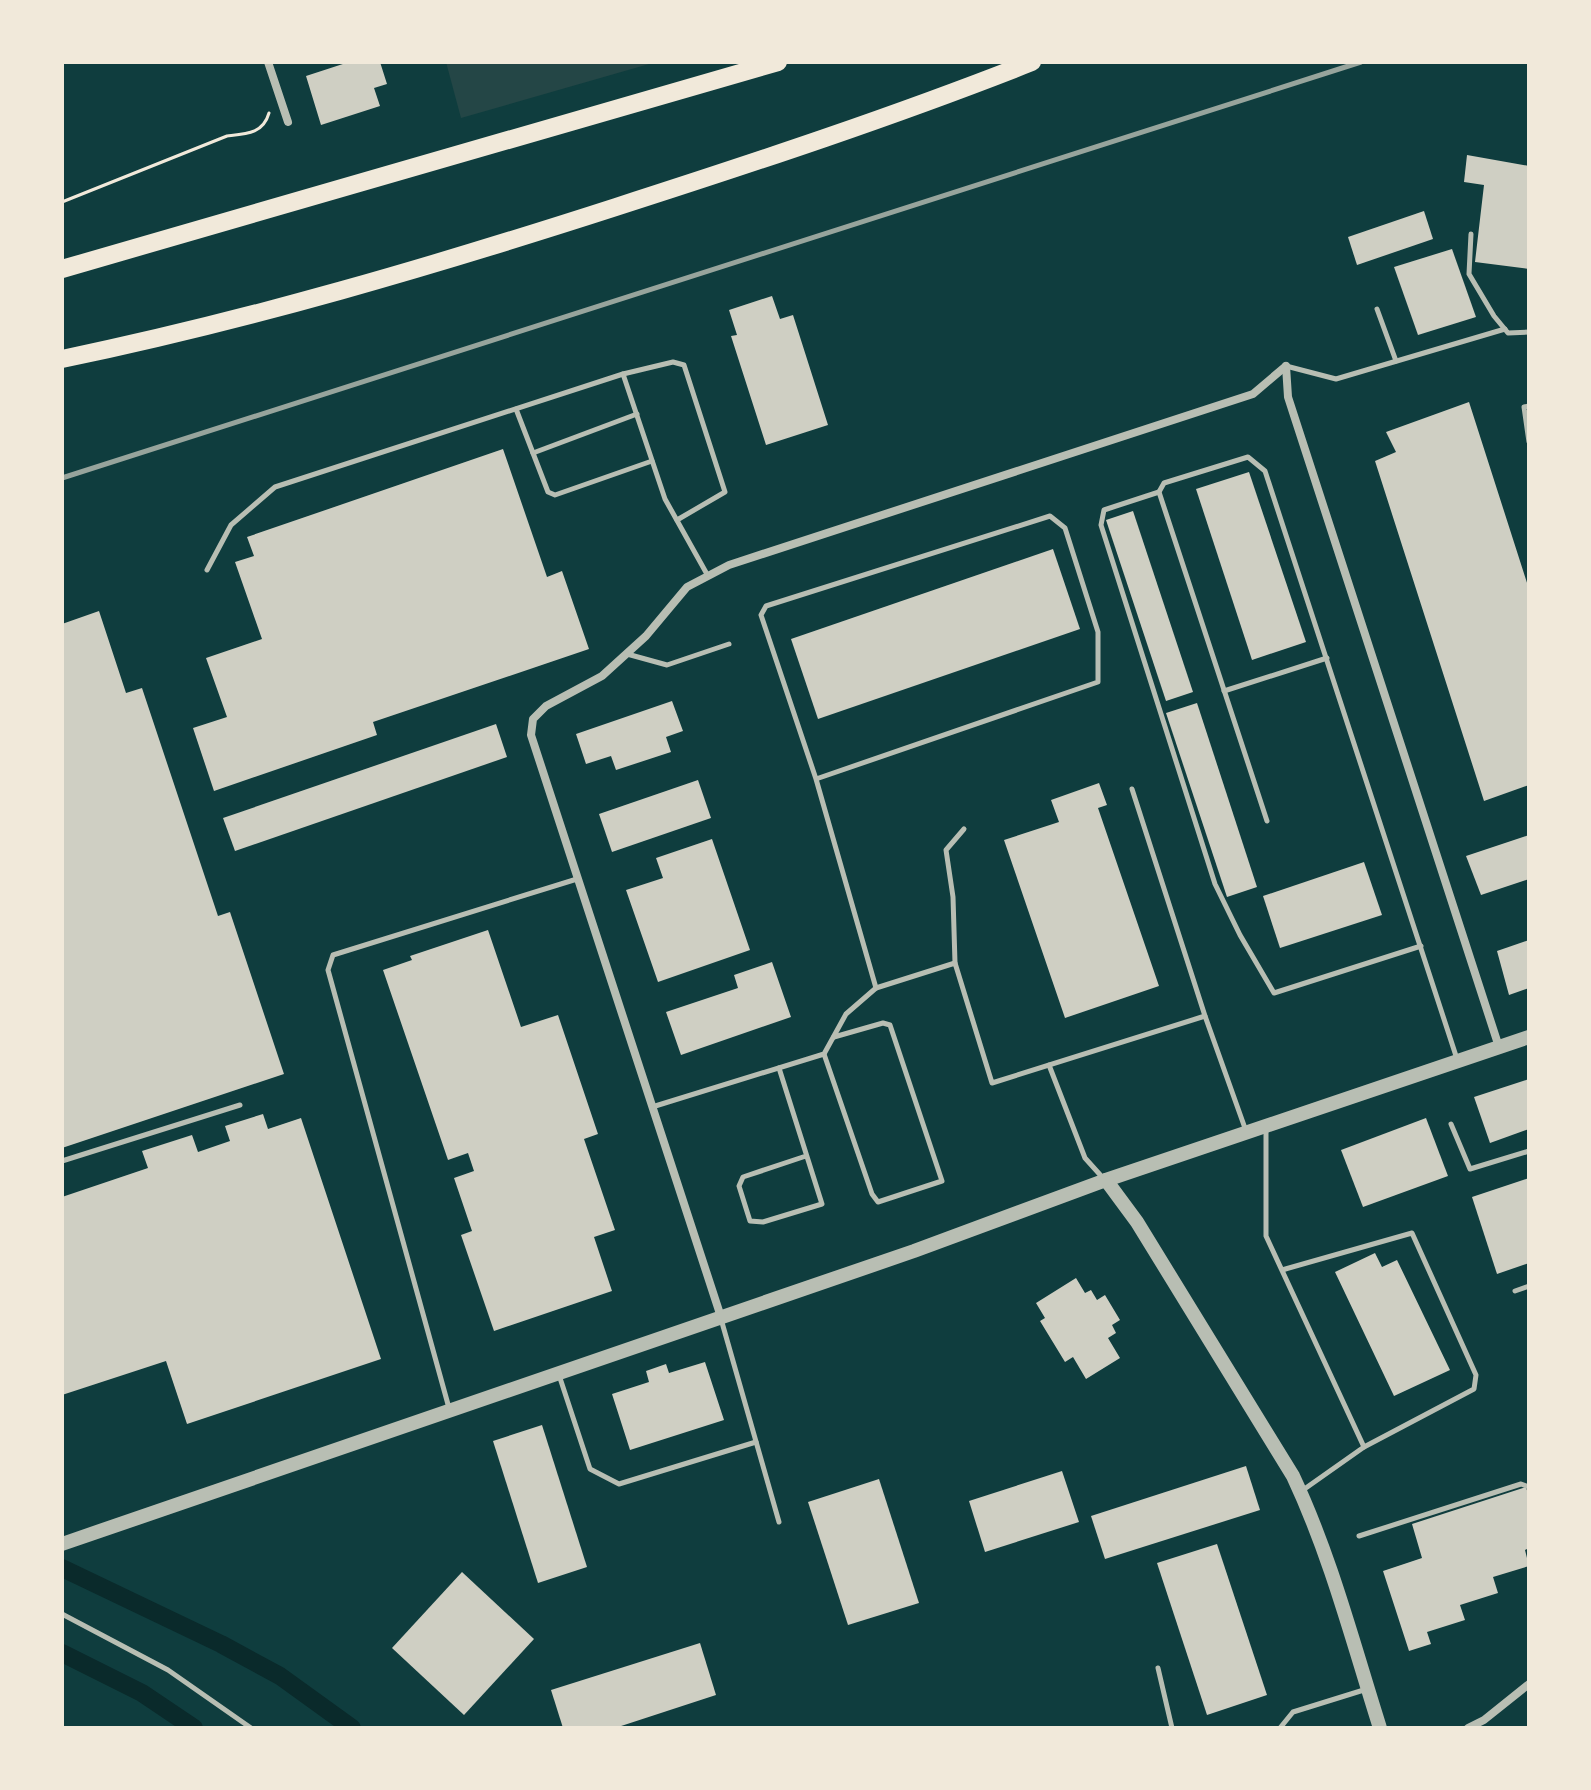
<svg xmlns="http://www.w3.org/2000/svg" width="1591" height="1790" font-family="Roboto,sans-serif">
<style>
.green{fill:#244646}
.lines{fill:none;stroke-linecap:round;stroke-linejoin:round}
.canal{stroke:#0a2a2b;stroke-width:18}
.building{fill:#cfcfc3}
.path{stroke:#f1e9da;stroke-width:3}
.service{stroke:#b8beb3;stroke-width:5}
.minor{stroke:#b8beb3;stroke-width:8}
.tertiary{stroke:#b8beb3;stroke-width:14}
.trunk{stroke:#f1e9da;stroke-width:18}
.rail{stroke:#97a49c;stroke-width:5}
</style>
<rect width="100%" height="100%" fill="#0f3d3e"/>
<polygon class="green" points="446,62 656,62 461,118"/>
<g class="lines">
<g class="canal">
<polyline points="62,1568 221,1644 280,1676 352,1728"/>
<polyline points="62,1653 142,1693 194,1728"/>
</g>
</g>
<g class="building">
<polygon points="349,62 380,62 387,84 374,88 380,106 321,125 306,76"/>
<polygon points="1467,155 1529,166 1529,269 1475,262 1484,185 1464,182"/>
<polygon points="1424,211 1433,239 1357,265 1348,237"/>
<polygon points="1452,249 1476,317 1418,335 1394,267"/>
<polygon points="772,296 780,319 793,315 828,425 766,445 731,336 737,335 729,310"/>
<polygon points="1469,402 1529,589 1529,785 1484,801 1375,461 1396,452 1386,432"/>
<polygon points="503,449 547,577 562,571 589,649 373,722 377,735 214,791 193,728 227,717 206,658 262,639 235,562 254,556 247,537"/>
<polygon points="1249,472 1306,642 1252,660 1196,489"/>
<polygon points="1133,511 1193,692 1166,701 1106,520"/>
<polygon points="1053,549 1080,629 818,719 791,639"/>
<polygon points="99,611 126,693 142,688 218,916 230,912 284,1074 62,1148 62,624"/>
<polygon points="672,701 683,731 666,737 671,752 616,770 611,756 586,764 576,734"/>
<polygon points="1197,703 1257,887 1227,897 1166,713"/>
<polygon points="496,724 507,757 235,851 223,818"/>
<polygon points="698,780 711,818 612,852 599,814"/>
<polygon points="1099,783 1107,805 1098,808 1159,986 1065,1018 1004,840 1059,822 1051,800"/>
<polygon points="1529,835 1529,879 1481,895 1466,856"/>
<polygon points="712,839 750,950 658,982 626,890 663,878 656,858"/>
<polygon points="1364,862 1382,915 1280,948 1263,896"/>
<polygon points="488,930 521,1027 558,1015 598,1134 584,1139 615,1230 594,1237 612,1291 494,1331 461,1235 472,1231 454,1178 474,1171 468,1153 448,1160 383,970 412,960 410,956"/>
<polygon points="1529,940 1529,988 1509,995 1497,951"/>
<polygon points="772,962 791,1017 681,1055 666,1012 738,988 734,975"/>
<polygon points="1529,1079 1529,1129 1490,1143 1474,1097"/>
<polygon points="263,1114 268,1129 301,1118 381,1359 187,1424 166,1361 62,1395 62,1197 148,1168 142,1151 192,1135 198,1152 230,1141 225,1126"/>
<polygon points="1426,1118 1448,1176 1363,1207 1341,1150"/>
<polygon points="1529,1178 1529,1263 1497,1274 1472,1197"/>
<polygon points="1375,1253 1382,1267 1397,1260 1450,1370 1394,1396 1335,1272"/>
<polygon points="1076,1278 1085,1293 1091,1290 1097,1300 1105,1295 1120,1320 1112,1325 1116,1333 1108,1338 1120,1358 1086,1379 1073,1357 1065,1362 1040,1321 1045,1318 1036,1303"/>
<polygon points="705,1362 724,1420 630,1450 612,1394 649,1382 646,1371 666,1364 669,1373"/>
<polygon points="542,1425 587,1567 538,1583 493,1441"/>
<polygon points="1246,1466 1260,1510 1105,1559 1091,1516"/>
<polygon points="1062,1471 1079,1522 985,1552 969,1501"/>
<polygon points="879,1479 919,1603 848,1625 808,1502"/>
<polygon points="1526,1487 1529,1497 1529,1548 1525,1550 1529,1566 1493,1577 1498,1593 1460,1605 1465,1620 1427,1632 1431,1644 1409,1651 1383,1571 1422,1558 1412,1524"/>
<polygon points="1217,1544 1267,1695 1207,1715 1157,1563"/>
<polygon points="462,1572 534,1639 464,1715 392,1648"/>
<polygon points="700,1643 716,1695 615,1728 563,1728 551,1690"/>
</g>
<g class="lines">
<path class="path" d="M62,202L227,136C246,134 263,134 269,113"/>
<g class="service">
<polyline points="1471,234 1469,274 1494,316 1508,333 1529,332"/>
<polyline points="1377,309 1396,361"/>
<polyline points="1286,366 1336,379 1505,329"/>
<polyline points="623,374 673,362 684,365 725,492 677,520"/>
<polyline points="1529,406 1524,407 1529,442"/>
<polyline points="516,409 548,492 555,495 652,461"/>
<polyline points="533,453 637,414"/>
<polyline points="1159,492 1104,510 1101,525 1215,884 1240,935 1274,993 1421,946"/>
<polyline points="207,570 231,525 275,487 623,374 665,499 708,576"/>
<polyline points="627,654 667,665 729,644"/>
<polyline points="1224,691 1327,658"/>
<polyline points="1132,789 1205,1016 1246,1131"/>
<polyline points="1267,821 1159,492 1164,483 1248,457 1265,471 1457,1059"/>
<polyline points="955,963 953,897 946,850 964,829"/>
<polyline points="876,988 955,963 992,1083 1205,1016"/>
<polyline points="824,1054 872,1194 878,1202 942,1181 890,1025 883,1023 834,1037"/>
<polyline points="1049,1065 1085,1158 1103,1178"/>
<polyline points="779,1068 822,1204 763,1222 750,1221 739,1186 743,1177 806,1156"/>
<polyline points="652,1107 824,1054 846,1014 876,988 816,779 1098,682 1098,632 1065,528 1050,516 766,606 761,615 816,779"/>
<polyline points="1451,1124 1470,1169 1529,1151"/>
<polyline points="1266,1130 1266,1236 1364,1447 1474,1389 1476,1375 1412,1233 1282,1270"/>
<polyline points="62,1161 240,1105"/>
<polyline points="1515,1291 1529,1286"/>
<polyline points="721,1319 779,1522"/>
<polyline points="559,1375 590,1469 619,1484 756,1442"/>
<polyline points="449,1408 328,970 333,955 577,879"/>
<polyline points="1303,1490 1364,1447"/>
<polyline points="1359,1536 1521,1484 1529,1487"/>
<polyline points="62,1614 168,1670 251,1728"/>
<polyline points="1158,1668 1172,1728"/>
<polyline points="1280,1728 1293,1712 1367,1689"/>
</g>
<g class="minor">
<polyline points="268,62 288,122"/>
<polyline points="1286,366 1288,397 1499,1047"/>
<polyline points="721,1317 531,735 533,719 546,706 602,676 646,636 687,587 729,565 1253,394 1286,366"/>
<polyline points="1468,1728 1484,1720 1529,1684"/>
</g>
<g class="tertiary">
<path d="M1106,1180L1137,1222L1293,1476C1331,1557 1353,1643 1380,1728"/>
<polyline points="62,1544 914,1251 1106,1180 1529,1037"/>
</g>
<g class="trunk">
<polyline points="62,269 778,62"/>
<path d="M62,359C250,320 433,266 616,207C756,162 895,116 1032,62"/>
</g>
<polyline class="rail" points="62,478 1361,62"/>
</g>
<rect width="1591" height="1790" fill="none" stroke="#f1e9da" stroke-width="128"/>
</svg>
